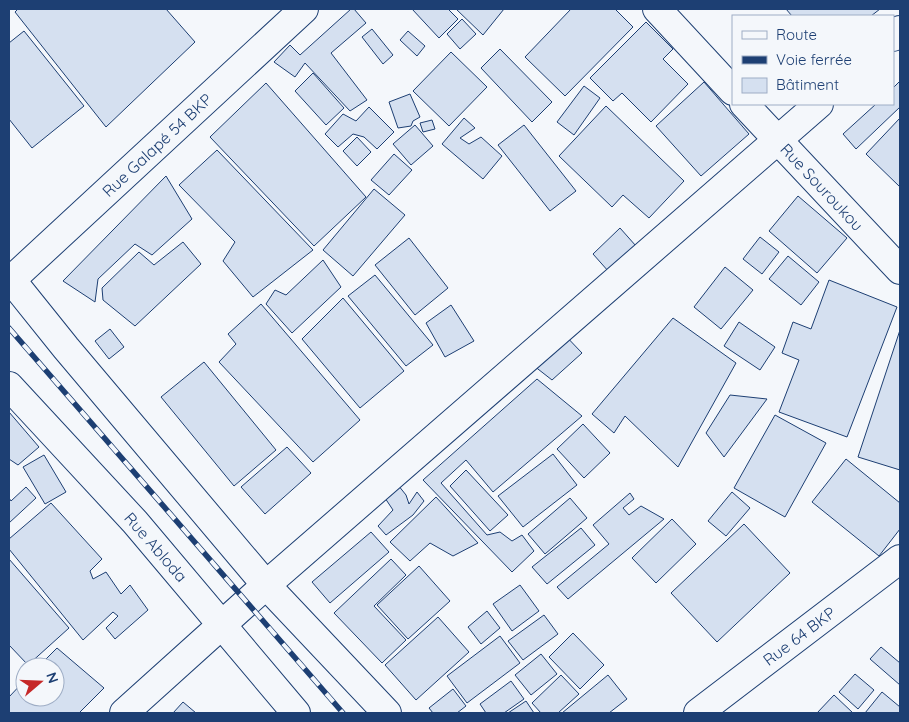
<svg xmlns="http://www.w3.org/2000/svg" width="909" height="722" font-family="Quicksand,sans-serif">
<style>
.building{fill:#d5e0f0;stroke:#1d3f73}
.lines{fill:none;stroke-linecap:round;stroke-linejoin:round}
.minor-casing{stroke:#1d3f73;stroke-width:30}
.minor{stroke:#f4f7fb;stroke-width:28}
.rail-casing{stroke:#1d3f73;stroke-width:5.5}
.rail{stroke:#f4f7fb;stroke-width:4;stroke-dasharray:11;stroke-linecap:butt}
.labels{text-anchor:middle;stroke-width:4;stroke-linejoin:round;paint-order:stroke}
.street-label{font-size:16px;fill:#1d3f73;stroke:#f4f7fb}
</style>
<rect width="100%" height="100%" fill="#f4f7fb"/>
<g class="building">
<polygon points="18,9 166,9 195,42 106,127 15,12"/>
<polygon points="351,9 354,9 366,23 331,53 367,100 350,111 305,63 295,77 274,62 290,45 300,55"/>
<polygon points="412,9 448,9 458,19 439,38"/>
<polygon points="456,9 504,9 483,35"/>
<polygon points="571,9 615,9 633,27 565,96 525,57"/>
<polygon points="786,9 880,9 871,16 792,16"/>
<polygon points="462,19 476,34 460,49 447,34"/>
<polygon points="646,22 673,49 663,59 688,84 651,122 622,93 613,101 590,78"/>
<polygon points="372,29 393,55 383,64 362,37"/>
<polygon points="24,31 84,106 32,148 9,119 9,43"/>
<polygon points="408,31 425,46 417,56 400,40"/>
<polygon points="500,49 552,102 532,122 481,68"/>
<polygon points="451,52 487,87 449,126 413,91"/>
<polygon points="313,73 344,108 326,125 295,91"/>
<polygon points="900,81 900,107 856,149 843,134 876,104 893,104 893,88"/>
<polygon points="704,82 749,134 701,176 656,126"/>
<polygon points="266,83 366,197 314,246 210,137"/>
<polygon points="584,86 600,98 574,135 557,122"/>
<polygon points="410,94 420,117 413,121 411,126 398,128 389,102"/>
<polygon points="606,106 684,181 649,218 623,195 612,207 559,156"/>
<polygon points="369,107 394,132 377,149 364,137 353,134 338,147 325,134 343,114 356,121"/>
<polygon points="464,118 475,128 460,138 469,144 481,137 502,156 483,179 442,144"/>
<polygon points="900,118 900,187 866,154"/>
<polygon points="432,120 435,129 423,132 420,123"/>
<polygon points="415,125 433,146 411,165 393,144"/>
<polygon points="524,125 576,191 550,211 498,145"/>
<polygon points="357,137 371,152 357,166 343,151"/>
<polygon points="217,150 313,250 253,297 223,261 235,242 179,185"/>
<polygon points="394,154 412,170 389,195 371,180"/>
<polygon points="166,176 192,219 152,255 135,244 98,279 95,302 63,281"/>
<polygon points="374,189 405,215 353,276 323,250"/>
<polygon points="798,196 847,238 817,273 769,231"/>
<polygon points="620,228 636,246 609,272 593,254"/>
<polygon points="760,237 779,252 762,274 743,259"/>
<polygon points="409,238 448,288 415,315 375,265"/>
<polygon points="183,242 201,264 135,326 103,300 102,288 139,252 154,265"/>
<polygon points="788,256 819,282 801,305 769,279"/>
<polygon points="323,260 341,287 292,333 266,304 275,290 286,295"/>
<polygon points="725,267 753,290 721,329 694,307"/>
<polygon points="375,275 433,345 406,366 348,296"/>
<polygon points="829,280 897,307 847,437 779,412 799,360 782,353 793,322 811,329"/>
<polygon points="343,298 404,371 360,408 302,339"/>
<polygon points="261,304 360,420 313,462 219,362 236,344 228,334"/>
<polygon points="451,305 474,341 445,357 426,323"/>
<polygon points="673,318 736,363 678,467 625,416 614,433 592,414"/>
<polygon points="739,322 775,347 760,370 724,346"/>
<polygon points="110,329 124,347 109,359 95,341"/>
<polygon points="900,330 900,470 858,457"/>
<polygon points="561,331 582,353 552,380 529,362"/>
<polygon points="204,362 276,450 234,486 161,397"/>
<polygon points="537,379 582,416 493,492 466,460 441,483 487,535 500,532 512,541 522,535 534,551 512,572 423,480"/>
<polygon points="730,395 767,399 724,457 706,433"/>
<polygon points="9,412 39,447 18,465 9,459"/>
<polygon points="775,415 826,443 785,517 734,488"/>
<polygon points="583,424 610,453 584,478 557,449"/>
<polygon points="287,447 311,473 265,514 241,487"/>
<polygon points="553,454 577,485 523,527 498,496"/>
<polygon points="44,455 66,492 45,504 23,467"/>
<polygon points="846,459 900,503 900,529 879,556 812,502"/>
<polygon points="466,470 508,515 490,531 450,486"/>
<polygon points="394,480 406,495 409,504 417,492 424,501 413,515 386,535 378,526 393,510 381,492"/>
<polygon points="26,487 36,498 9,523 9,498 11,501"/>
<polygon points="732,492 750,508 726,536 708,521"/>
<polygon points="630,493 634,499 623,508 629,515 641,506 664,519 568,599 557,587 609,544 593,525"/>
<polygon points="436,497 478,543 453,556 430,543 410,561 390,542"/>
<polygon points="570,498 587,518 545,554 528,534"/>
<polygon points="51,503 102,559 90,571 93,579 106,572 121,594 130,585 148,610 115,639 106,628 118,616 113,612 83,640 9,549 9,539"/>
<polygon points="672,519 696,544 656,583 632,558"/>
<polygon points="744,524 790,573 717,642 671,593"/>
<polygon points="581,528 595,545 547,584 532,567"/>
<polygon points="371,532 389,552 330,603 312,582"/>
<polygon points="9,559 69,628 28,665 9,645"/>
<polygon points="391,559 406,575 374,606 406,640 382,663 334,613"/>
<polygon points="419,566 450,601 408,639 377,605"/>
<polygon points="520,585 539,611 512,631 493,604"/>
<polygon points="487,611 500,628 481,644 468,627"/>
<polygon points="544,615 558,634 523,660 508,641"/>
<polygon points="438,617 469,652 416,700 385,665"/>
<polygon points="573,633 604,665 580,689 549,657"/>
<polygon points="500,636 520,663 467,703 447,676"/>
<polygon points="881,647 900,663 900,685 870,659"/>
<polygon points="57,648 104,688 79,713 9,713 9,697 25,680 25,697 55,697 55,667 38,667"/>
<polygon points="541,654 557,674 531,695 515,675"/>
<polygon points="855,674 874,690 858,709 839,692"/>
<polygon points="561,675 579,694 558,713 541,713 532,703"/>
<polygon points="608,675 627,699 609,713 562,713"/>
<polygon points="511,681 524,699 504,713 486,713 480,704"/>
<polygon points="453,689 466,706 457,713 433,713 429,708"/>
<polygon points="882,692 900,707 900,713 865,713"/>
<polygon points="834,695 853,713 817,713"/>
<polygon points="526,701 534,713 508,713"/>
<polygon points="183,702 196,713 173,713"/>
</g>
<g class="lines">
<defs>
<g id="minor">
<polyline points="657,9 733,91"/>
<polyline points="893,37 900,30"/>
<polyline points="744,104 900,270"/>
<polyline points="9,277 66,348 266,585 387,713"/>
<polyline points="9,282 304,9"/>
<polyline points="9,386 135,522 296,713"/>
<polyline points="124,713 266,585 819,104"/>
<polyline points="698,713 900,559"/>
</g>
</defs>
<use href="#minor" class="minor-casing"/>
<use href="#minor" class="minor"/>
<defs>
<polyline id="rail" points="9,328 343,713"/>
</defs>
<use href="#rail" class="rail-casing"/>
<use href="#rail" class="rail"/>
</g>
<g class="labels">
<g class="street-label">
<text transform="translate(157 145) rotate(-43)" y="6">Rue Galapé 54 BKP</text>
<text transform="translate(822 187) rotate(47)" y="6">Rue Souroukou</text>
<text transform="translate(156 547) rotate(49)" y="6">Rue Abloda</text>
<text transform="translate(799 636) rotate(-37)" y="6">Rue 64 BKP</text>
</g>
</g>
<rect width="909" height="722" fill="none" stroke="#1d3f73" stroke-width="20"/>
<rect x="732" y="15" width="162" height="90" fill="#f4f7fb" stroke="#9eadc5"/>
<rect x="742" y="31" width="25" height="8" fill="#f4f7fb" stroke="#9eadc5"/>
<text x="776" y="40" font-size="15" fill="#1d3f73">Route</text>
<rect x="742" y="56" width="25" height="8" fill="#1d3f73" stroke="#9eadc5"/>
<text x="776" y="65" font-size="15" fill="#1d3f73">Voie ferrée</text>
<rect x="742" y="78" width="25" height="15" fill="#d5e0f0" stroke="#9eadc5"/>
<text x="776" y="90" font-size="15" fill="#1d3f73">Bâtiment</text>
<g transform="translate(40 682) rotate(71)"><circle r="24" fill="#f4f7fb" stroke="#9eadc5"/>
<path d="M0-4L9 19L0 12L-9 19Z" fill="#c62828"/>
<text y="-8" font-size="14" font-weight="bold" text-anchor="middle" fill="#1d3f73">N</text>
</g>
</svg>
